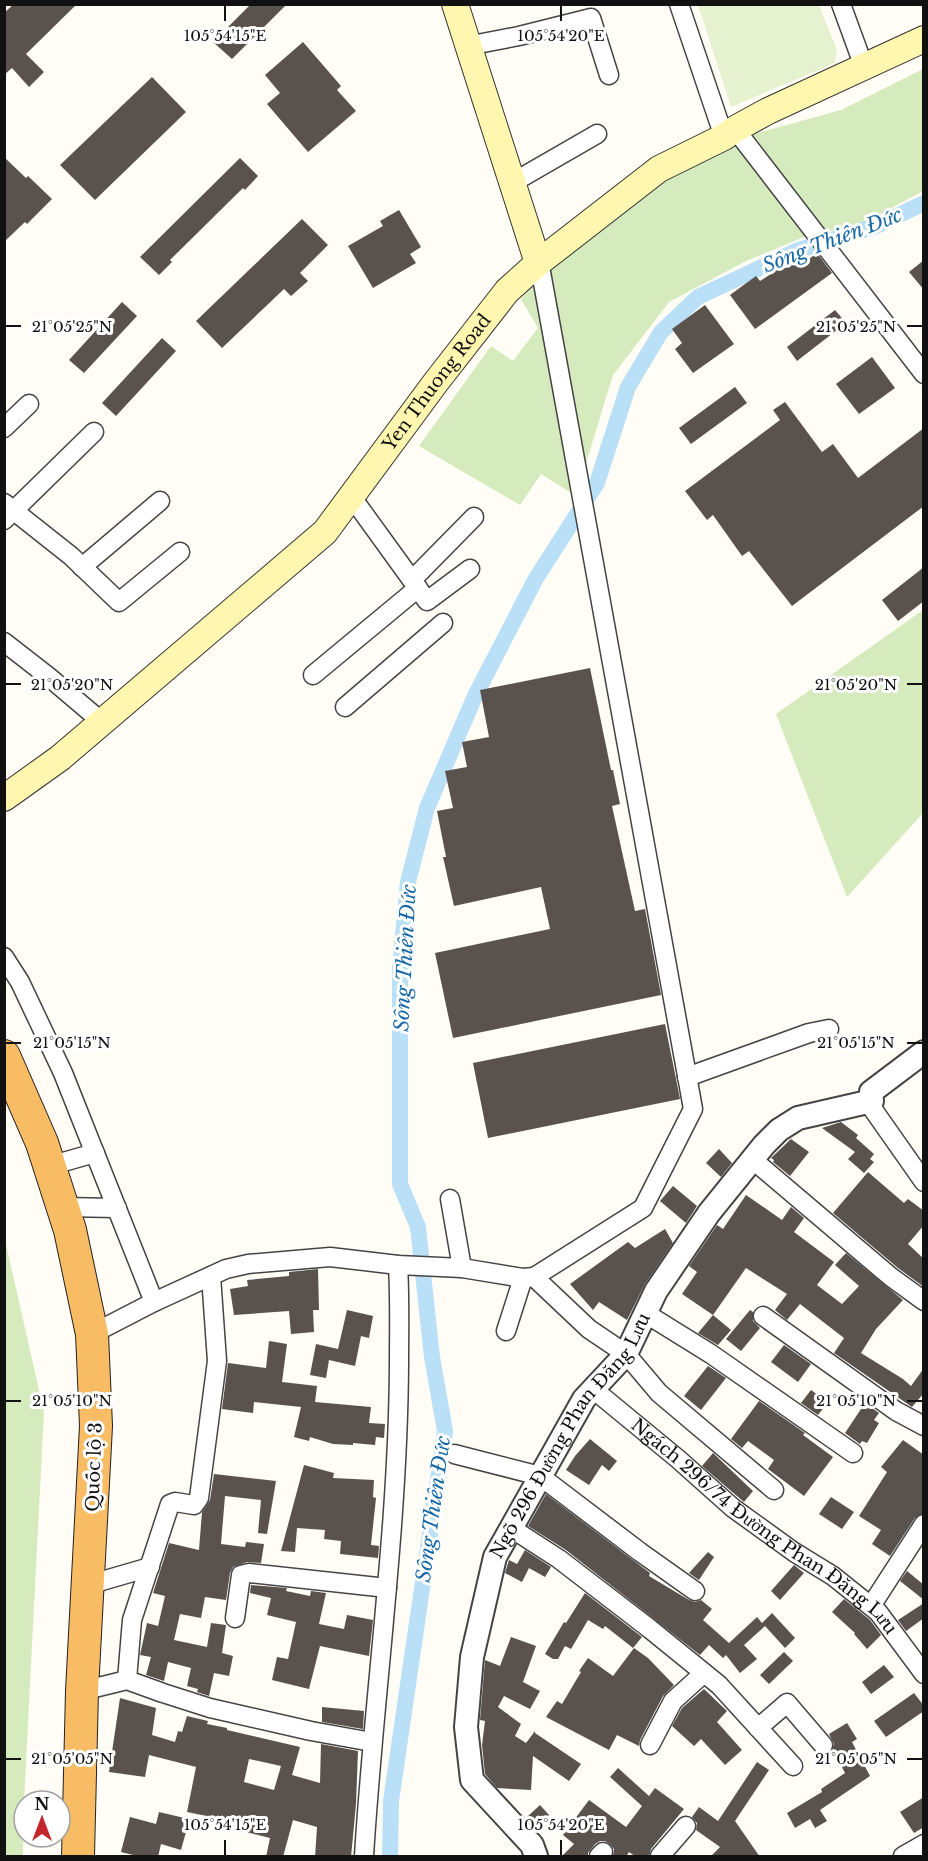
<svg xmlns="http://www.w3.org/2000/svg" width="928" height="1861" font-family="'Libre Baskerville',serif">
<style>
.green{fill:#d5ebbd}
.pitch{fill:#e6f2cf}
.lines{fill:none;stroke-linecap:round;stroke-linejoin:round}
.canal{stroke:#b9e0f7;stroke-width:16}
.building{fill:#5a524d;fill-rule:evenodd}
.minor-casing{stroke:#444;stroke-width:21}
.tertiary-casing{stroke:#444;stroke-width:26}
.secondary-casing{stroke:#333;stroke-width:28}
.trunk-casing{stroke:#222;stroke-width:34}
.minor{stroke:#fff;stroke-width:18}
.tertiary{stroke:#fff;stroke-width:22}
.secondary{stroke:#fff6b0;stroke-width:26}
.trunk{stroke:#f7bc64;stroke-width:32}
.ticks{fill:none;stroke:#111;stroke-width:2}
.labels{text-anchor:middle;stroke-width:6;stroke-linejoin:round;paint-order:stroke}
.street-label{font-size:18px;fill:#111;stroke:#fff}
.water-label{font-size:20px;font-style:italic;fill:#1768a6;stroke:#fff}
.ticks-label{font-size:15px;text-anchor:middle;fill:#111;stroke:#fff;stroke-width:6;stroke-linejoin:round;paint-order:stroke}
</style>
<rect width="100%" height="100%" fill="#fffdf5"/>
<g class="green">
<polygon points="923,69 923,191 862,224 804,237 746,261 669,302 613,375 576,496 541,474 520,505 419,446 491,346 513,361 538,328 521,299 552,261 663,174 754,134 841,110"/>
<polygon points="923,610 923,813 847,897 776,714"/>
<polygon points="5,1240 44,1412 24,1801 23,1856 4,1856"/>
</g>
<polygon class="pitch" points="698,5 819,5 837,50 835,63 731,107"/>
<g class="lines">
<polyline class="canal" points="390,1856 391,1801 445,1431 432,1357 418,1227 400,1184 400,968 408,882 427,808 475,696 535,580 597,483 628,387 661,332 698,297 796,251 876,226 924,203"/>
</g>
<g class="building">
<polygon points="14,4 77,4 26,54 44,72 29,87 12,68 4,75 4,13"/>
<polygon points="251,4 287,4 232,59 213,42"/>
<polygon points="303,42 341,86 337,90 356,111 308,152 267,104 280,93 265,75"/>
<polygon points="152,77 186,112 95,200 60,165"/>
<polygon points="4,157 26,178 28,176 52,199 27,224 25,222 4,242"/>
<polygon points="240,158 258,176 245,190 243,188 170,260 172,262 159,275 140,257"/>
<polygon points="399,210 421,247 410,254 416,263 373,288 348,246 383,226 380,221"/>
<polygon points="302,219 328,245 300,273 308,281 291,296 284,289 222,348 196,321"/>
<polygon points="817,253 832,273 755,329 730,295 756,276 760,281 780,268 782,270 801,257 805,262"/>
<polygon points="924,260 924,290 909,272"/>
<polygon points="122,302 137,316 84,373 69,360"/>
<polygon points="705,305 734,344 693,373 675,349 682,343 672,329"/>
<polygon points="835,310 846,323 797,361 787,347"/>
<polygon points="162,338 176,351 116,416 102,403"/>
<polygon points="872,357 895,388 859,414 836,384"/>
<polygon points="735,387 747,403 691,444 679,428"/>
<polygon points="785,402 822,452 833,444 858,478 924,428 924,506 792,606 749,551 742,556 713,515 707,520 685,491 780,420 773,410"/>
<polygon points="924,567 924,601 898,621 882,600"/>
<polygon points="590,668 611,770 613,770 620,804 612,806 635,911 645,909 661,995 453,1038 435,953 550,929 541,887 454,906 443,857 446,857 437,811 453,808 445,771 467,767 462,742 489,737 480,690"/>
<polygon points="665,1024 680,1099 488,1138 473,1063"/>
<polygon points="841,1122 858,1135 856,1138 874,1154 870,1159 874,1162 864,1173 848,1159 855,1152 822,1128"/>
<polygon points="791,1139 809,1152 790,1176 773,1162 774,1160 771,1158"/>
<polygon points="719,1149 732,1163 721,1177 706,1163"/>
<polygon points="868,1172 904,1203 908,1199 924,1211 924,1225 908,1244 924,1259 924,1287 898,1268 833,1213"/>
<polygon points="673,1186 697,1206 686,1223 660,1201"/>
<polygon points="746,1195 782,1220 791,1207 804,1218 794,1232 834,1262 817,1285 842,1304 859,1286 835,1265 846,1253 903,1300 876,1329 861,1353 903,1379 911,1386 924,1368 924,1393 912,1407 834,1353 844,1338 800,1304 787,1320 775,1310 787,1294 746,1268 713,1315 731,1330 718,1345 698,1333 713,1315 682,1294 697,1272 689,1266 717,1225 723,1229"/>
<polygon points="665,1229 673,1243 645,1284 627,1320 599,1302 593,1310 570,1284 628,1242 635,1248"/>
<polygon points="318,1269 319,1310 313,1310 314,1332 291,1334 289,1311 234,1315 230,1289 248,1286 247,1280 289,1276 289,1272"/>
<polygon points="347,1310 373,1316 369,1338 361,1336 355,1366 329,1360 326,1378 310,1375 316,1344 338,1349"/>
<polygon points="750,1310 753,1312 753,1321 760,1328 741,1351 726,1339"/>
<polygon points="269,1341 287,1344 282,1382 317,1386 315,1402 371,1407 369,1423 385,1424 384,1438 376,1437 375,1445 353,1443 353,1445 333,1444 310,1437 309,1441 294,1437 301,1407 254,1402 253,1413 222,1409 228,1363 266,1368"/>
<polygon points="784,1345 811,1364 798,1382 771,1362"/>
<polygon points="708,1366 726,1378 701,1410 684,1396"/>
<polygon points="811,1390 828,1402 818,1415 801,1403"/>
<polygon points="759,1401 805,1433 803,1435 833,1457 804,1496 768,1469 774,1460 748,1441 742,1448 731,1439"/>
<polygon points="865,1403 879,1413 874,1420 879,1423 867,1443 862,1441 860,1444 845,1433"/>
<polygon points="590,1439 617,1461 609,1471 602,1465 589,1485 566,1470 575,1456"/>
<polygon points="903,1440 924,1455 924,1513 915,1518 890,1556 872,1544 881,1530 859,1516 887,1472 881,1467"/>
<polygon points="713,1453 753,1491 744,1502 702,1466"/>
<polygon points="304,1465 334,1473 333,1478 374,1480 373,1497 376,1498 371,1545 379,1546 378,1558 340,1554 341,1541 324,1539 325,1530 297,1528 295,1552 281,1551"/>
<polygon points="214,1474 276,1481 267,1534 258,1533 261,1500 225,1496 221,1544 245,1547 246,1542 264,1544 261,1563 247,1562 233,1567 230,1573 226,1600 205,1597 201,1618 180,1614 174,1640 207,1647 211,1623 226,1625 222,1653 233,1656 229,1676 214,1673 209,1696 197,1692 198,1689 187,1686 191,1668 168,1662 164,1681 146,1675 151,1657 140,1655 147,1623 158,1626 165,1596 153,1593 169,1543 199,1550 202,1512 210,1500"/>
<polygon points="546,1494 650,1573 649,1576 689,1600 695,1602 701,1600 712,1609 703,1620 729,1643 757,1617 762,1623 772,1613 795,1638 785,1648 765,1626 744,1645 757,1659 740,1673 726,1655 723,1658 709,1645 700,1655 566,1550 528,1526"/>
<polygon points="831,1497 854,1512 842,1529 819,1514"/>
<polygon points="525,1550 551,1567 545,1577 529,1568 522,1582 505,1573 509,1560 517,1564"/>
<polygon points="708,1552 714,1557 699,1580 689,1573"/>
<polygon points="794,1565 804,1573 780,1600 771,1591"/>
<polygon points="907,1571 924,1585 924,1600 900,1581"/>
<polygon points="251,1585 287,1588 286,1591 310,1596 311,1591 326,1593 319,1624 344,1629 347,1615 373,1620 369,1656 320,1646 309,1689 272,1680 277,1657 288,1659 296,1622 267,1615 271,1598 250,1593"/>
<polygon points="585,1593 642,1637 633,1648 605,1626 603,1629 588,1620 571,1649 565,1646 558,1659 553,1659 545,1654 564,1622 566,1623"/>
<polygon points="844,1599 870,1620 881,1635 867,1649 854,1634 855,1633 832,1612"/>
<polygon points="924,1603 924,1618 906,1631 898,1620"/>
<polygon points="511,1637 536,1646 523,1682 540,1691 530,1709 504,1696 498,1707 521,1724 515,1736 526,1743 535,1731 535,1733 581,1764 569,1781 533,1756 531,1790 497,1788 485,1774 482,1745 485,1721 480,1720 485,1660 500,1666"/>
<polygon points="634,1648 648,1658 674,1685 663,1696 640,1740 639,1746 617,1735 609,1750 546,1717 557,1701 562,1704 581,1672 579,1671 588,1658 613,1676"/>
<polygon points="784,1652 793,1661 769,1684 760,1675"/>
<polygon points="884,1665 894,1677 871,1694 862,1682"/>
<polygon points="704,1689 727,1711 717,1722 742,1750 725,1765 701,1739 694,1746 672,1726 682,1708"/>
<polygon points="914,1693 924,1706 924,1711 886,1737 874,1721"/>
<path d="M120,1698L156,1708L152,1735L175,1742L178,1731L182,1732L187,1716L208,1721L207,1724L227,1728V1730L300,1747L292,1775L320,1783L321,1744L358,1751L356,1804L351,1857H315L317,1827L293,1820L283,1857H266L270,1838L234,1829L236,1822L187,1812L196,1767L149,1755L145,1777L109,1772ZM249,1759L281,1766L274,1790L244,1782Z"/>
<polygon points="322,1707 364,1711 363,1729 322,1722"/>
<polygon points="847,1723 857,1739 852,1742 870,1776 820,1810 827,1821 815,1828 810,1819 795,1828 787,1813 822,1792 821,1789 845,1773 834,1752 831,1753 834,1744 829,1734"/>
<polygon points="757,1762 769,1770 735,1821 760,1857 710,1857 720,1847 696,1830 697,1823 692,1817 699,1807 718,1821"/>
<polygon points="618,1768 649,1796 655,1788 684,1809 651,1849 649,1857 636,1857 629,1852 626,1857 613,1857 614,1849 610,1844 605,1841 600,1841 595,1844 588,1853 588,1857 561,1857 574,1844 563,1835 589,1800 626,1827 642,1806 610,1777"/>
<polygon points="924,1797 924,1827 914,1833 900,1812"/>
<polygon points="540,1805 549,1815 535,1828 526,1818"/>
<polygon points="159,1812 193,1820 190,1832 186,1832 181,1850 161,1844 158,1857 141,1857 121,1852 130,1817 156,1824"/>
</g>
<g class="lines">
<defs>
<g id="minor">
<polyline points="679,4 724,137"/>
<polyline points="841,4 864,67"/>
<polyline points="467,46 519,36 591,18 609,75"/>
<polyline points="735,129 924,374"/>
<polyline points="512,183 597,134"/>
<polyline points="4,428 29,404"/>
<polyline points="351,496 427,601 470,569"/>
<polyline points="4,503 71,556 119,602 180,552"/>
<polyline points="4,520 94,432"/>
<polyline points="82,567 160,501"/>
<polyline points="412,580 474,517"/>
<polyline points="4,642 49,677 102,722"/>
<polyline points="313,675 418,588"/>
<polyline points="345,707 443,623"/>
<polyline points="4,957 20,982 63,1073 154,1302"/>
<polyline points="687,1077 809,1033 829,1029"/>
<polyline points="872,1101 872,1108 924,1182"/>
<polyline points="752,1159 891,1277 924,1301"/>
<polyline points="49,1166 95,1153"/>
<polyline points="450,1199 462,1268"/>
<polyline points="63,1207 117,1208"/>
<polyline points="534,1277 643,1208 693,1109 541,272 538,263"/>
<polyline points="645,1313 711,1354 853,1453"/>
<polyline points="763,1316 896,1411 924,1426"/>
<polyline points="506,1331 523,1278"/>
<polyline points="92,1334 154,1302 226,1269 248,1264 330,1257 398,1265 462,1268 523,1278 534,1277 589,1329 626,1354 659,1393 774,1490"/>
<path id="s1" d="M593,1389L678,1459L733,1508L794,1552L833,1576L878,1612L924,1674"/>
<polyline points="454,1454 540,1476 640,1552 695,1591"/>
<polyline points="511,1528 559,1559 650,1629 719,1685 793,1766"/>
<polyline points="88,1585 150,1567"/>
<polyline points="871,1606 924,1524"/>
<polyline points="235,1618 241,1575 249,1573 387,1588"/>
<polyline points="127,1680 132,1620 170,1504 175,1502 194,1505 199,1498 217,1361 211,1276"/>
<polyline points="82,1691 127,1680 163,1693 210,1708 311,1731 372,1742"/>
<polyline points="758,1728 787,1703 823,1745"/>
<polyline points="650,1745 673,1701 704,1673"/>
<path d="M364,1856C374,1693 398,1530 399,1365C399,1332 400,1298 398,1265"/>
<polyline points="599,1856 603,1852"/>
<polyline points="660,1856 686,1826"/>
<polyline points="903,1856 924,1844"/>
</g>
<g id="tertiary">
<path id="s2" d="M536,1856L532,1845L472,1780L466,1727L472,1657L495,1557L584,1399L626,1354L656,1291L709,1213L764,1145L779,1130L798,1118L872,1101L871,1092L924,1052"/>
</g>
<g id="secondary">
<polyline points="455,4 538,263"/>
<path id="s3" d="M4,798L60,758L325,532L436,382L507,291L538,263L659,169L724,137L735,129L768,111L924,39"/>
</g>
<polyline id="trunk" points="4,1056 42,1143 70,1230 92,1334 96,1426 82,1691 78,1856"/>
</defs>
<use href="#minor" class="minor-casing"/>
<use href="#tertiary" class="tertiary-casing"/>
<use href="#secondary" class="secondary-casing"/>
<use href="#trunk" class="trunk-casing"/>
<use href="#minor" class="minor"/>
<use href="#tertiary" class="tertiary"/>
<use href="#secondary" class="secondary"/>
<use href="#trunk" class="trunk"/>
</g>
<path class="ticks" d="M225,6V21M561,6V21M6,326H21M907,326H922M6,684H21M907,684H922M6,1043H21M907,1043H922M6,1401H21M907,1401H922M6,1759H21M907,1759H922M225,1840V1855M561,1840V1855"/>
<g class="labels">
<g class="street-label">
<text dy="6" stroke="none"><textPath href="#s3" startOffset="604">Yen Thuong Road</textPath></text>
<text dy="6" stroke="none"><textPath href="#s2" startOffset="470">Ngõ 296 Đường Phan Đăng Lưu</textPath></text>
<text transform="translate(94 1467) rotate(-88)" y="6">Quốc lộ 3</text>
<text dy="6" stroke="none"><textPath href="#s1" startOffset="220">Ngách 296/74 Đường Phan Đăng Lưu</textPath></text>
</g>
<g class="water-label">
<text transform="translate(832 240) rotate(-21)" y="7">Sông Thiên Đức</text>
<text transform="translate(405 958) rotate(-87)" y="7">Sông Thiên Đức</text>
<text transform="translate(433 1509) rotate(-82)" y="7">Sông Thiên Đức</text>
</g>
</g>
<g class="ticks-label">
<text x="225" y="41">105°54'15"E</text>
<text x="561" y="41">105°54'20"E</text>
<text x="72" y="332">21°05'25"N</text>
<text x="856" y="332">21°05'25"N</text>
<text x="72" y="690">21°05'20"N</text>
<text x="856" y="690">21°05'20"N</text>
<text x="72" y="1048">21°05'15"N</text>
<text x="856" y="1048">21°05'15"N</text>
<text x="72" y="1406">21°05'10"N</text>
<text x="856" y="1406">21°05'10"N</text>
<text x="72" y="1764">21°05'05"N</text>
<text x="856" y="1764">21°05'05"N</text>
<text x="225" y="1830">105°54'15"E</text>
<text x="561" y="1830">105°54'20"E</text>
</g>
<rect width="928" height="1861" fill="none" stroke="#111111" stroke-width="12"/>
<g transform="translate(42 1819)"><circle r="28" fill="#ffffff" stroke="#a0a0a0" stroke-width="1.5"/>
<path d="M0-4.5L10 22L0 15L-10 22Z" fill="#c4262e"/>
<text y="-9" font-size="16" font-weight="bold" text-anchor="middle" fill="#111111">N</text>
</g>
</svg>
